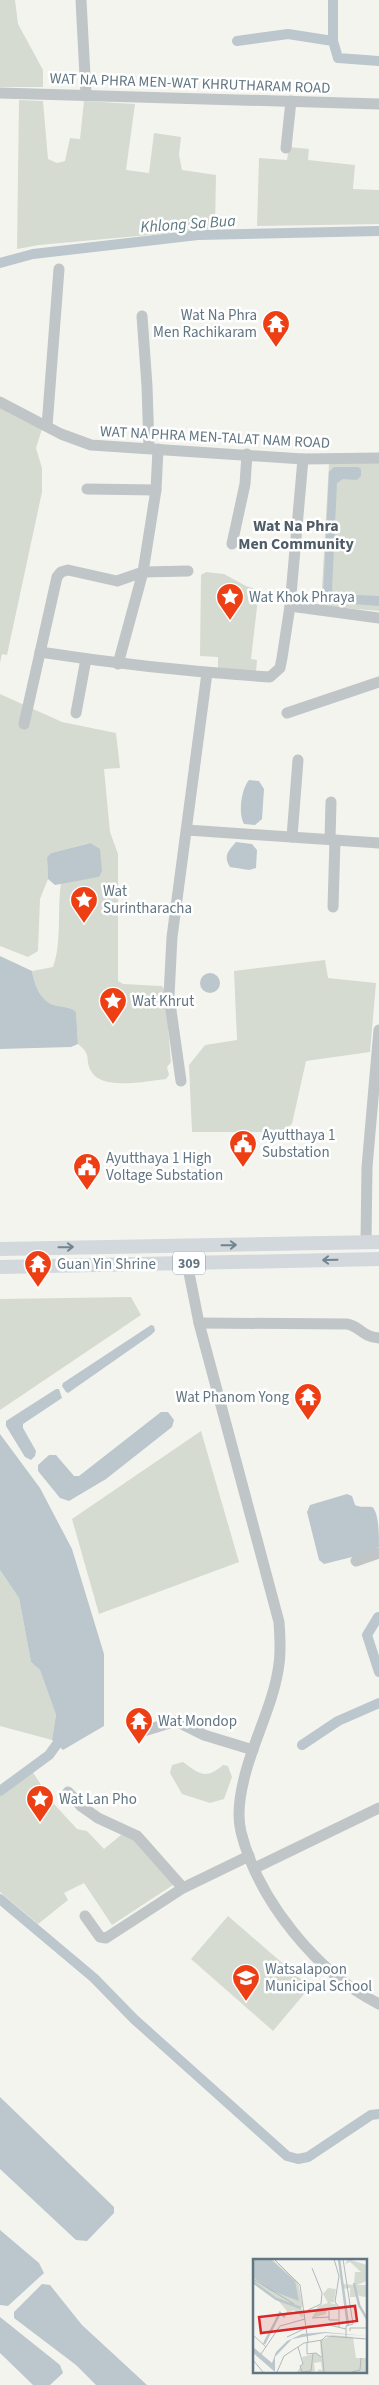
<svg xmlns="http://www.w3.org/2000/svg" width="379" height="2385" font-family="'Source Sans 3',sans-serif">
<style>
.green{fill:#d5dbd0}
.water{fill:#bbc7cc}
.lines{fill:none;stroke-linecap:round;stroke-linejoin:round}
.canal{stroke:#bbc7cc;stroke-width:10}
.minor{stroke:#c0c5c7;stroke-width:11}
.major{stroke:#d2d8dc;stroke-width:14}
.oneway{stroke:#728490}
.labels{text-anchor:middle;stroke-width:5;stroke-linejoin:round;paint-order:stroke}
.shield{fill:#fff;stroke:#909ea8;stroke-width:1}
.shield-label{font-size:14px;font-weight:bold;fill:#617582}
.street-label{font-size:15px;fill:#617582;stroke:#fff}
.poi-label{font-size:15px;fill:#617582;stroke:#fff;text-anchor:start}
.water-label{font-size:16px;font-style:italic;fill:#5c7880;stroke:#fff}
.neighbourhood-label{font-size:16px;font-weight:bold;fill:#4f5d67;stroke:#fff}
.inset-river{fill:none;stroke:#bbc7cc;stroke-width:2.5}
.inset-road{fill:none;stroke:#b0b9bc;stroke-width:1}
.view{fill:#d62828;fill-opacity:0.15;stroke:#d62828;stroke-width:2.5}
.inset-edge{fill:none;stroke:#617582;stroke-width:2.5}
</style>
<rect width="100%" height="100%" fill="#f4f4ef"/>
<g class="green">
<polygon points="0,0 15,0 18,24 43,70 43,87 0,87"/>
<polygon points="19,100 43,101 48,159 57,163 65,161 70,138 80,139 84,101 135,104 126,170 149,173 154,133 181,137 179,155 182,170 216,175 215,229 39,245 17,249"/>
<polygon points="289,147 309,149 308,160 355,165 353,189 379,190 379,224 257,226 259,158 287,160"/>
<polygon points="0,406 42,429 36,448 42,468 42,492 7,655 2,654 0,663"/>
<polygon points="379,462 379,611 321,606 329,463"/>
<polygon points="206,572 224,574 246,586 259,590 251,659 257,660 256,672 218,670 218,657 200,656 201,575"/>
<path d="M0,694L62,722L116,733L120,768L104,769L110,832L118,854V981L123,984L162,986L165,991L171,1062L167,1067L169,1075L166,1079C148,1081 101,1091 91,1071C84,1058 93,1056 78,1044L76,1012C69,1005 57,1008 49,1003C38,996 34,982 32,971L53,967C62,944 57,909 61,883L99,877L89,843L51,853L47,857L48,879L40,899L38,951L28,957L0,946Z"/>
<polygon points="325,960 328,978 376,983 370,1052 306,1061 292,1124 280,1132 192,1132 189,1065 205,1045 237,1040 234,971"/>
<polygon points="131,1297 141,1315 0,1410 0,1299"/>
<polygon points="201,1431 239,1562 99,1614 72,1519"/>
<polygon points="0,1570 19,1598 31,1662 40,1670 56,1715 52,1740 0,1726"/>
<path d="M183,1762C199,1774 206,1780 223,1765L228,1766L232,1777L224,1799L210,1803L182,1794L170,1773L172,1765Z"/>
<polygon points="32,1771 53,1803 77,1829 87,1831 104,1849 121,1835 133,1838 176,1883 112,1925 84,1883 64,1893 68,1900 38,1924 0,1892 0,1795"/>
<polygon points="228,1916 310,1987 273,2031 191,1959"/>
</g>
<g class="water">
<polygon points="334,467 358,467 361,469 361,476 357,480 343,479 337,483 332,590 335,594 379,596 379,606 328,602 323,596 329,472"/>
<path d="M249,780L259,781L264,789L262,819L255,825L244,824C238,814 241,789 249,780Z"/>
<path d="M236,842L252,844L257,850L256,868L249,870L230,867C223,856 228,851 236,842Z"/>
<polygon points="90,843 100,849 102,871 99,877 55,885 48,879 47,857 51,853"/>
<path d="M0,956L32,971C34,982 38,996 49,1003C57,1008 69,1005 76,1012L78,1044L71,1047L0,1049Z"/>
<circle cx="210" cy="983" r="10"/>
<polygon points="151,1325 154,1326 155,1331 151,1335 68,1393 66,1392 62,1386 63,1383"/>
<polygon points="56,1389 59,1389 62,1398 23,1424 23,1428 36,1451 35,1456 31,1460 25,1457 6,1426 6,1421"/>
<polygon points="161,1412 168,1412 174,1420 172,1427 106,1479 69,1501 60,1498 38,1471 38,1465 49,1455 56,1455 74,1476 79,1476"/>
<polygon points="0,1434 40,1488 72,1549 104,1654 104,1726 63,1750 52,1740 56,1715 40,1670 31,1662 19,1598 0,1570"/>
<path d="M347,1494L352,1496L355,1505C362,1508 366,1506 372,1507C379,1511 379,1537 379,1547L364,1554L324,1564L319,1560L307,1512L310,1505Z"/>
<polygon points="0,2097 114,2207 114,2213 87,2241 76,2240 0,2169"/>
<polygon points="0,2230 39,2263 44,2273 8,2306 0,2305"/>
<polygon points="42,2284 50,2285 82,2325 147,2385 96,2385 76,2365 14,2318 14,2312"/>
<polygon points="0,2317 60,2365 63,2373 50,2385 33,2385 0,2353"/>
</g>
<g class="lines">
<g class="canal">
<polyline points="237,41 288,34 333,41 338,58 379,61"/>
<polyline points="333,41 333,0"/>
<polyline points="0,263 33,254 198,235 379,231"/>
<polyline points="378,1617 367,1635 379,1672"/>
<polyline points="302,1745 338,1721 379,1703"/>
<polyline points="0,1791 49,1755 65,1733"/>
<polyline points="0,1899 94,1978 134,2019 287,2156 298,2159 308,2157 371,2115 379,2114"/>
</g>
<g class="minor">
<polyline points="81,0 86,95"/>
<polyline points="0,93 379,104"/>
<polyline points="286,148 291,101"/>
<polyline points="142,316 147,386 149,448"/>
<polyline points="0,402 61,434 91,445 303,459 379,458"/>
<polyline points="47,426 59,269"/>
<polyline points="87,489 156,490"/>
<polyline points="232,544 245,484 247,454"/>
<polyline points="290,606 379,618"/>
<path d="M40,652C117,664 193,672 270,677L280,668L282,658L290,606L303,459"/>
<polyline points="118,664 143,572 156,490 158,449"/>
<polyline points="76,713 86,659"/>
<polyline points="287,713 379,682"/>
<polyline points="24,724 57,577 61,572 68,570 117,581 143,572 188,571"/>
<polyline points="187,830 379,843"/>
<polyline points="292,837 298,760"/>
<polyline points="330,839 331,802"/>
<polyline points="333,907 335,840"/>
<polyline points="181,1081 169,996 172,937 207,673"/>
<polyline points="366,1242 367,1167 379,1030"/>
<path d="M187,1245V1263L199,1323L279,1622C280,1636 281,1650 279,1664C274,1704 253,1740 244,1779C240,1795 237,1816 241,1832C258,1900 317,1973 379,2004"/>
<path d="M199,1323L347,1324C360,1326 362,1337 379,1338"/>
<polyline points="356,1561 379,1553"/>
<polyline points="144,1731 176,1721 204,1735 253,1750"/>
<polyline points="68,1792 81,1806 98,1818 137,1836 183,1888"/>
<polyline points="255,1868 379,1808"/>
<polyline points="85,1916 100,1937 106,1938 183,1888 249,1856"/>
</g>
<g class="major">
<polyline points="0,1249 379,1242"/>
<polyline points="0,1267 379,1259"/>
</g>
</g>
<defs><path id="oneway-shaft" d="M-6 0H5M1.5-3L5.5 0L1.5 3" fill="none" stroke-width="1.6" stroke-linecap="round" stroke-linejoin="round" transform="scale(1.25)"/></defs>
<g class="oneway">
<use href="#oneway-shaft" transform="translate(229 1245) rotate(-1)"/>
<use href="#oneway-shaft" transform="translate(66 1247) rotate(-1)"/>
<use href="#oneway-shaft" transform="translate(330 1260) rotate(179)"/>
</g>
<defs>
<symbol id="temple-pin" viewBox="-11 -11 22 30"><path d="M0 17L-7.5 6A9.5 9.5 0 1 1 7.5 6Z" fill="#ee3f14" stroke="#fff"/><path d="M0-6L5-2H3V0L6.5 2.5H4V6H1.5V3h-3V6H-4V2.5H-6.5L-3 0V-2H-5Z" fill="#fff"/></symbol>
<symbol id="sight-pin" viewBox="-11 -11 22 30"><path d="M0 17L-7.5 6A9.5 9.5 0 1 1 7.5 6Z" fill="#ee3f14" stroke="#fff"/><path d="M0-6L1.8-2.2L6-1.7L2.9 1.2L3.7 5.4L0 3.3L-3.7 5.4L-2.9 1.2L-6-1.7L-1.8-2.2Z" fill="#fff"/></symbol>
<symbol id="civic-pin" viewBox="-11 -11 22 30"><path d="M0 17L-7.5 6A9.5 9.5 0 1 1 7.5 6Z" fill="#ee3f14" stroke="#fff"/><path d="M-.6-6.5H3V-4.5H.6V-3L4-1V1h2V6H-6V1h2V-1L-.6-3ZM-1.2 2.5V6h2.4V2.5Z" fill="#fff"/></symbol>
<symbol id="school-pin" viewBox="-11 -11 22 30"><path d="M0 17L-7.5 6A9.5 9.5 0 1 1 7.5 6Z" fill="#ee3f14" stroke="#fff"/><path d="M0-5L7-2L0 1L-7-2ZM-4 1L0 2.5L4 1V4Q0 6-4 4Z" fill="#fff"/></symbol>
</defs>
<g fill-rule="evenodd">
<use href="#temple-pin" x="260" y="308" width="32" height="43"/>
<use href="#sight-pin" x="214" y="581" width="32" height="43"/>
<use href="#sight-pin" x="68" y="884" width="32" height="43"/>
<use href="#sight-pin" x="97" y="985" width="32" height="43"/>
<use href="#civic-pin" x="227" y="1128" width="32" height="43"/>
<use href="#civic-pin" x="71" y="1151" width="32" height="43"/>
<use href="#temple-pin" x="22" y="1248" width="32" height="43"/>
<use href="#temple-pin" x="292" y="1381" width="32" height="43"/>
<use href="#temple-pin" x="123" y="1705" width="32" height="43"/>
<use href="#sight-pin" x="24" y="1783" width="32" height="43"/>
<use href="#school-pin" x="230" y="1962" width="32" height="43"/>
</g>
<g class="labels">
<rect class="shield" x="173" y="1251.5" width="32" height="23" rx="4"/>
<g class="shield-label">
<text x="189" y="1268">309</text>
</g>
<g class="street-label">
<text transform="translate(190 83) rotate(2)" y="5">WAT NA PHRA MEN-WAT KHRUTHARAM ROAD</text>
<text transform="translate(215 437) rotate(3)" y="5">WAT NA PHRA MEN-TALAT NAM ROAD</text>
</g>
<g class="poi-label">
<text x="257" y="320" text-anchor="end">Wat Na Phra<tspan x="257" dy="17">Men Rachikaram</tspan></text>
<text x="249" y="602">Wat Khok Phraya</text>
<text x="103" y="896">Wat<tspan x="103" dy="17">Surintharacha</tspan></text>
<text x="132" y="1006">Wat Khrut</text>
<text x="262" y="1140">Ayutthaya 1<tspan x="262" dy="17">Substation</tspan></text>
<text x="106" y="1163">Ayutthaya 1 High<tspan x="106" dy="17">Voltage Substation</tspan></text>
<text x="57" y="1269">Guan Yin Shrine</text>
<text x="289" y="1402" text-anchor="end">Wat Phanom Yong</text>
<text x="158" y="1726">Wat Mondop</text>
<text x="59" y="1804">Wat Lan Pho</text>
<text x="265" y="1974">Watsalapoon<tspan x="265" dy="17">Municipal School</tspan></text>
</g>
<g class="water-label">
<text transform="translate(188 223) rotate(-4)" y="6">Khlong Sa Bua</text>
</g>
<g class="neighbourhood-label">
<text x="296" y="531">Wat Na Phra<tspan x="296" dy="18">Men Community</tspan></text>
</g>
</g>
<g transform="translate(253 2259)">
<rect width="114" height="114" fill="#f4f4ef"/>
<path d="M0,0H19L45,23L50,48L37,46L49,50L50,59L41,51L32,57L34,52L23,39L0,22ZM95,0L114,6V22L104,26H114L113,38L106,37L102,30L104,38H97V29L89,30V25L101,26L102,13H108L97,3L92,5ZM75,29L83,30L81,43L76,44L83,45L85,50H74L73,55L59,59L65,47L75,44L70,35ZM79,76L100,78L103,99H114V113H63L66,111L64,110L69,111L68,103L61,104L62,113H44L50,104L49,98L64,94L68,98L67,82Z" fill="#d5dbd0"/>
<path d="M0,0H17L42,22L46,42L17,31L0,18ZM72,73L114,77L72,74L39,80L22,98V113L0,94V88L19,104L23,93L34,82L49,75Z" fill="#bbc7cc"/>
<path class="inset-river" d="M86,0L95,66M0,23L23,40L48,49M101,24L106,46L114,60M11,85L27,54L32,58"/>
<path class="inset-road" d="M21,0L47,26L55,83M81,0L86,17M90,0L100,65L93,67V78M0,20L41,45M55,51L68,45L69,34L59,9M76,52V61H85M59,59L76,58M54,67L76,66L93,70M86,68V48L82,43L86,17M97,72V69H114M0,76L13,88M34,78L53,69M68,81L71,113M54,83V95L63,94L68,98M45,88L50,105L47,107L49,113M8,95L27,67L52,60M0,101L10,113M24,113L31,97L51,84L69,81L73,77L114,80M49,113L58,112L60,95M99,113L107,111L108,99"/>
<path class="view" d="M102,47L104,62L8,74L6,58Z"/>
<rect width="114" height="114" class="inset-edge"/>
</g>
</svg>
